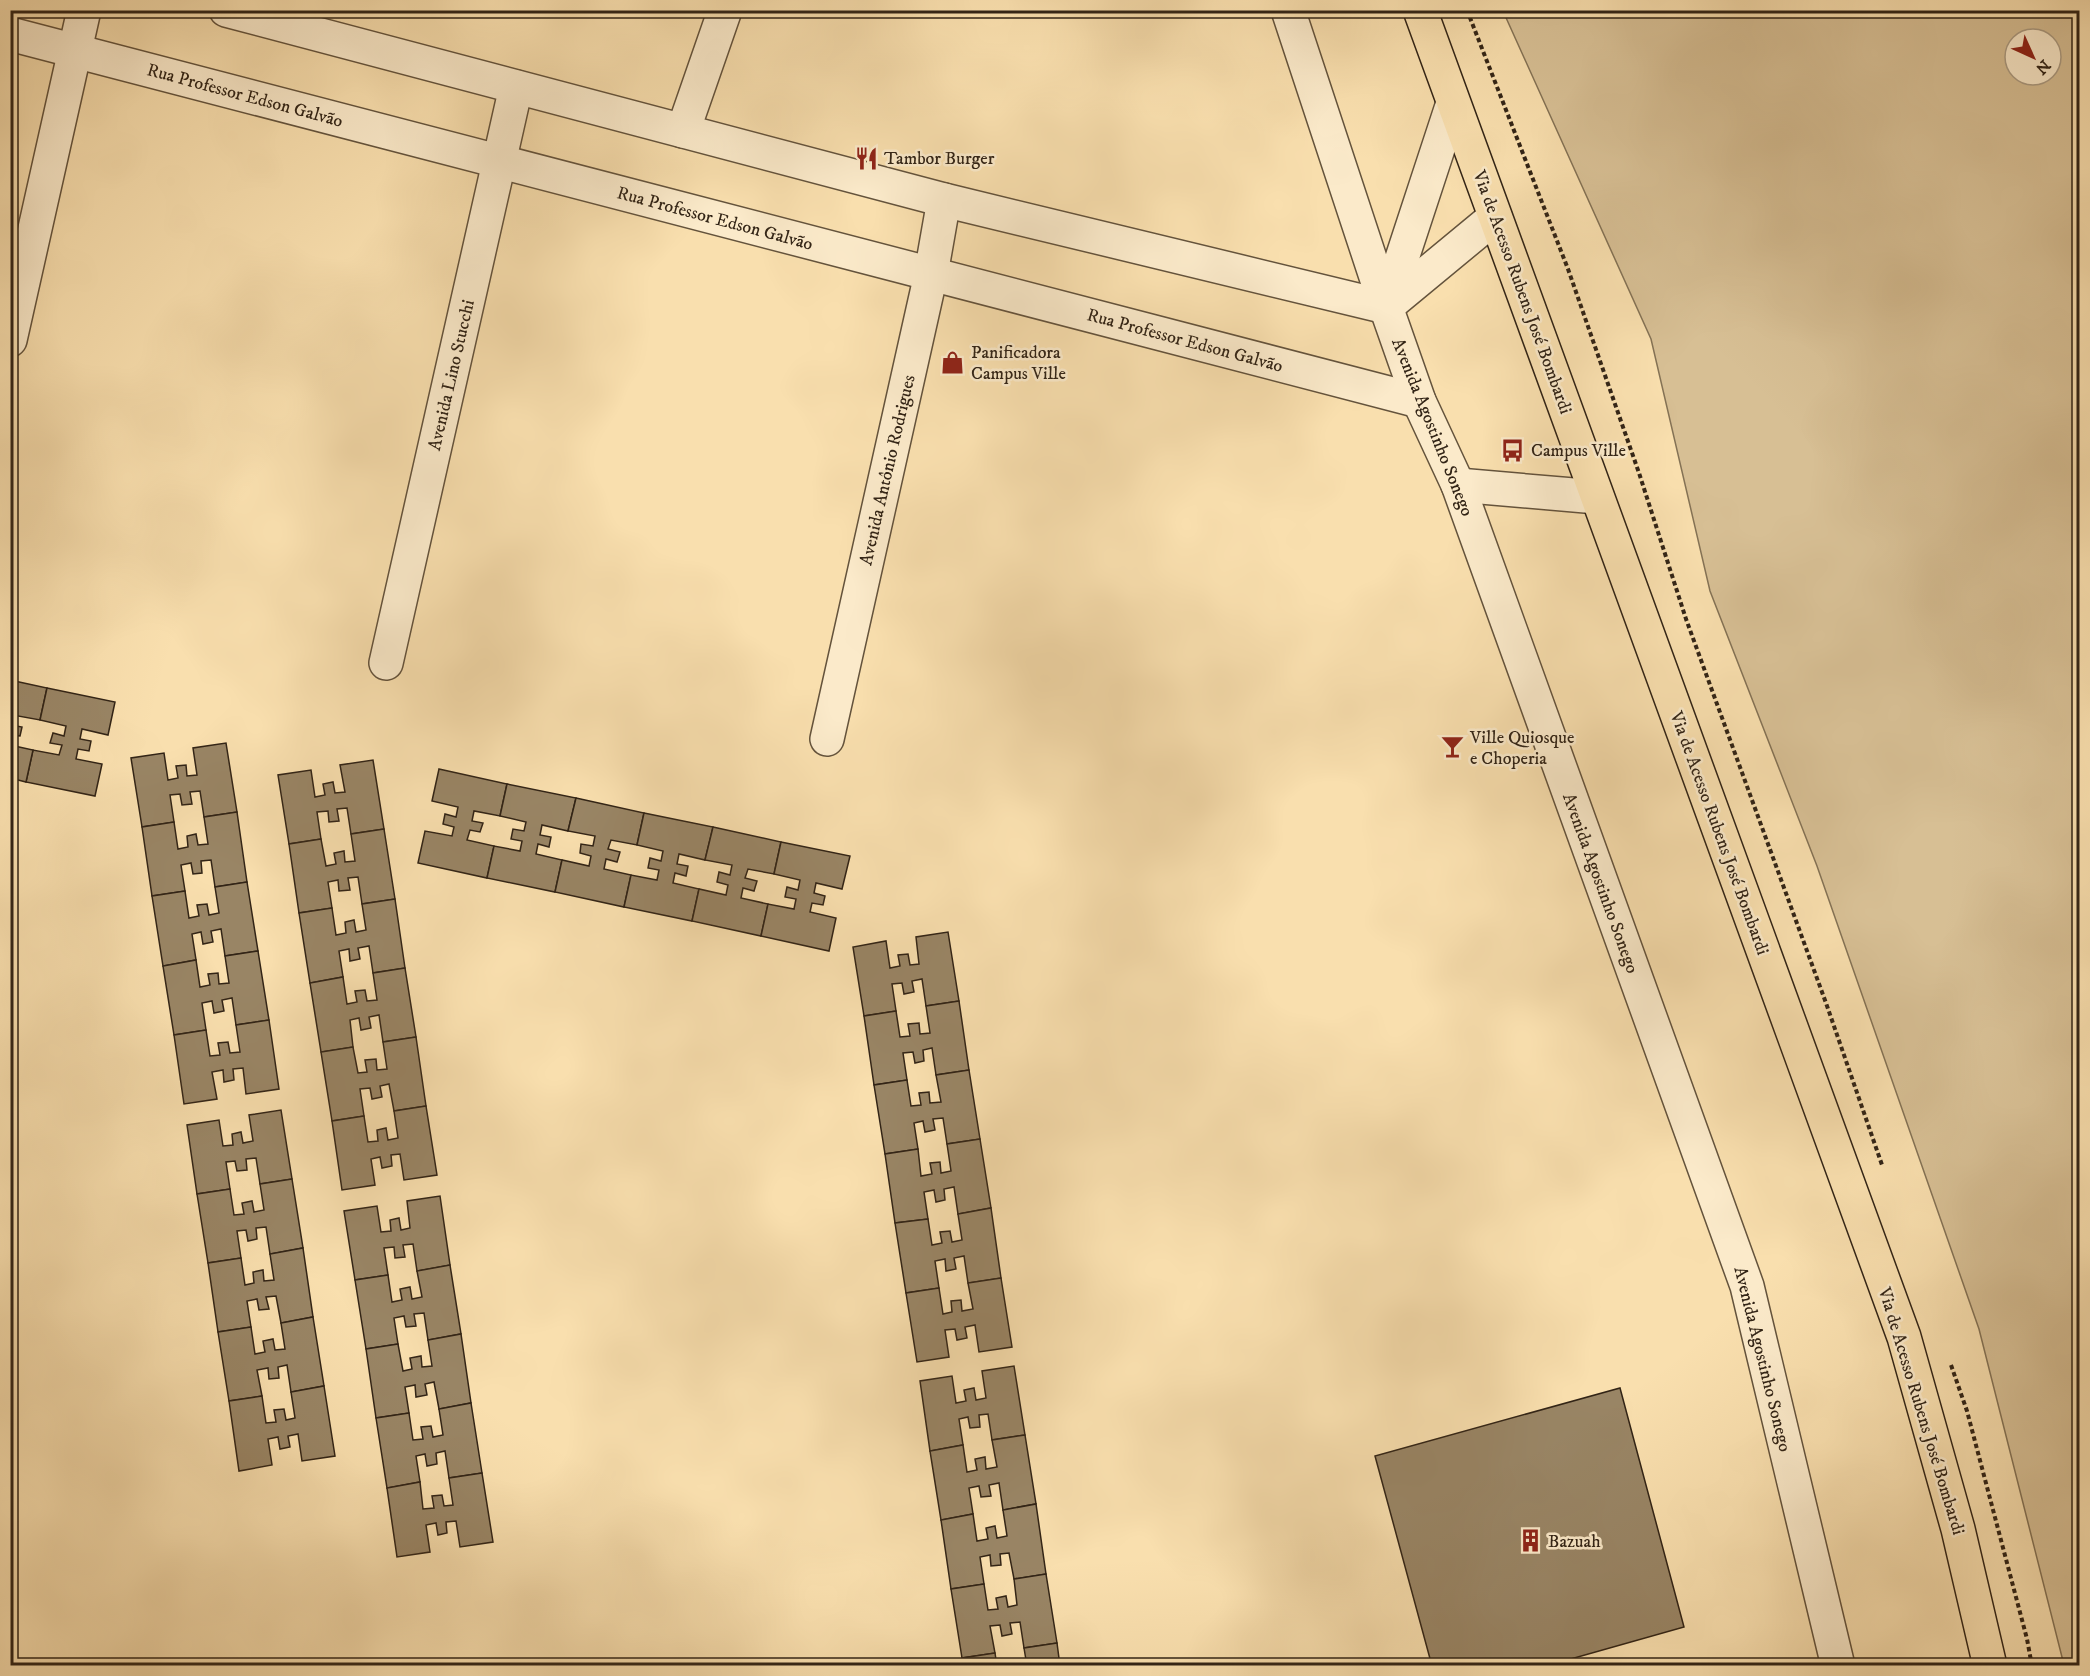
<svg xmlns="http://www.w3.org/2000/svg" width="2090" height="1676" font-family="'IM FELL DW Pica',serif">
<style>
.green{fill:#d7bf94;stroke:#847255;stroke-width:1.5;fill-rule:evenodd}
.building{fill:#998565;stroke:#322416;stroke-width:1.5}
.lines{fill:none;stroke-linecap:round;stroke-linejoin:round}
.minor-casing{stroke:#64533c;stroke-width:36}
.major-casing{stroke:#322416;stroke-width:36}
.path{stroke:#322416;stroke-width:4;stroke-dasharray:4.5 3;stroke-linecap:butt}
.minor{stroke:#fbeaca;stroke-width:33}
.major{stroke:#f9dfae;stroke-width:33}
.labels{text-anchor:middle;stroke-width:5;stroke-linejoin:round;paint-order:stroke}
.street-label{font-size:18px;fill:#322416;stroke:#fbeaca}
.poi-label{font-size:18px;fill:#322416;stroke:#fbeaca;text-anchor:start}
</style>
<rect width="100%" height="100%" fill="#f9dfae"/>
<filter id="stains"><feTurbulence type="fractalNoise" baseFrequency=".00333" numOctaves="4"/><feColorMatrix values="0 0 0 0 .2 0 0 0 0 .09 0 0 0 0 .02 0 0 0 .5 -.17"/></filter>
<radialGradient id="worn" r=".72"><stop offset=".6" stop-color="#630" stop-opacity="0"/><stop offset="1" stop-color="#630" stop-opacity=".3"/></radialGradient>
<path class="green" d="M1503,11H2079V1665H2064L1979,1329L1817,866L1710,591L1651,339ZM2015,39H2051V75H2015Z"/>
<g class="building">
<polygon points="10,680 47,688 40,720 13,715 11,725 22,727 20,736 10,735"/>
<polygon points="47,688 115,702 108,735 82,729 80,739 91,741 89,751 78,749 76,759 102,764 95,796 26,782 33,750 59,755 62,745 50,743 53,733 64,736 66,726 40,720"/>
<polygon points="226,743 237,812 204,817 200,791 190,792 192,804 182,805 180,794 170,795 174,822 142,827 131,758 164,753 168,780 178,778 176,766 186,765 187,776 197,775 193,748"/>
<polygon points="10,745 33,750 26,782 10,778"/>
<polygon points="373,760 384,829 351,834 347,808 337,809 339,821 329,822 328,811 317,812 321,839 289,844 278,775 311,770 315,797 325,795 323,784 333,782 335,793 345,792 340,765"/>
<polygon points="439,769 507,784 500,816 474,811 472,821 483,823 480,832 470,830 467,840 494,846 487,878 418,863 425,831 452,836 454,827 443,824 445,814 456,817 458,807 432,801"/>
<polygon points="507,784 576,798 568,831 542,825 540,835 551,837 549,847 538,844 536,854 562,860 555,892 487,878 494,846 520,851 522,841 511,839 513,829 524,831 526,822 500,816"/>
<polygon points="576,798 644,813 637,845 611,840 608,849 620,852 617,862 606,859 604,869 631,875 624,907 555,892 562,860 589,866 591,856 580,853 581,844 593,846 595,836 568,831"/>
<polygon points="237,812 247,882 215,887 211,860 201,861 202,873 193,874 191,863 181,865 185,891 152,896 142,827 174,822 178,849 188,847 187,836 196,834 198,845 208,844 204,817"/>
<polygon points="644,813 713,827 705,860 679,854 677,864 688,866 686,876 675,873 673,883 699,889 692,921 624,907 631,875 657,880 659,870 648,868 650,858 661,861 663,851 637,845"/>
<polygon points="713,827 781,842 774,874 748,869 745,878 757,881 754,891 743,888 741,898 768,904 761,936 692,921 699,889 726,895 728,885 717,882 719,872 730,875 732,865 705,860"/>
<polygon points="384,829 395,899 362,904 358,877 348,878 350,890 339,891 338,880 328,882 332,908 299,913 289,844 321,839 326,866 336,864 334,853 344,851 345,862 355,861 351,834"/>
<polygon points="781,842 850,856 842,889 816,883 814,893 825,896 823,905 812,903 810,912 836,918 829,951 761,936 768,904 794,909 796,899 785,897 787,887 798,890 800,880 774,874"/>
<polygon points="247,882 258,951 225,956 221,929 211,931 213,942 203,944 201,932 192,934 196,960 163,966 152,896 185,891 189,918 199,916 197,905 207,904 209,915 219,913 215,887"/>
<polygon points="395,899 405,968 373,973 369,946 358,948 360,959 350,961 349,949 339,951 343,977 310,983 299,913 332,908 336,935 346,933 345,922 354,920 356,932 366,930 362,904"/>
<polygon points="948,932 959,1001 926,1006 922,979 912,981 914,992 904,994 902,983 892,984 896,1011 864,1016 853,947 886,941 890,968 900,966 898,955 908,954 910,965 919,964 916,937"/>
<polygon points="258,951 269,1020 236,1025 232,998 222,1000 224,1011 214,1013 212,1001 202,1003 206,1030 174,1035 163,966 196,960 200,987 210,985 208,974 218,973 219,984 229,983 225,956"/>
<polygon points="405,968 416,1037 383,1042 379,1015 369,1017 371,1028 361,1030 359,1018 350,1020 353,1047 321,1052 310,983 343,977 347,1004 357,1002 355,991 365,990 367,1001 377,1000 373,973"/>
<polygon points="959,1001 969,1070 936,1075 932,1048 923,1050 924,1061 915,1063 913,1052 903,1053 907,1080 874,1085 864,1016 896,1011 900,1037 910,1036 908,1024 919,1023 920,1034 930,1033 926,1006"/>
<polygon points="269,1020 279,1089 246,1094 243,1068 233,1069 234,1080 224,1082 223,1070 212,1072 217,1099 184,1104 174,1035 206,1030 210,1056 220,1055 218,1043 228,1042 230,1053 240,1052 236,1025"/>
<polygon points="416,1037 426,1106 394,1111 389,1084 380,1086 382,1097 372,1099 370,1088 360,1089 364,1116 332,1121 321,1052 353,1047 358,1073 367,1072 365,1060 376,1059 377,1070 387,1069 383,1042"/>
<polygon points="969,1070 980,1139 947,1144 943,1118 933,1119 935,1130 925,1132 923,1121 914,1123 918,1149 885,1154 874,1085 907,1080 911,1106 921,1105 919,1093 929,1092 930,1103 941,1102 936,1075"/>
<polygon points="426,1106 437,1175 404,1180 400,1154 391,1155 392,1166 382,1168 380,1157 371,1159 375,1185 342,1190 332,1121 364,1116 368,1142 378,1141 377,1130 386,1128 388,1140 398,1138 394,1111"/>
<polygon points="281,1110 292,1179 260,1184 256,1158 246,1159 247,1170 237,1171 235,1161 226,1162 230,1189 197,1194 187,1125 219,1120 223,1146 233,1145 232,1134 241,1132 243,1143 253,1141 249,1115"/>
<polygon points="980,1139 991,1208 958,1214 954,1187 944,1189 945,1200 936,1202 934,1190 924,1192 928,1219 895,1223 885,1154 918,1149 921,1176 932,1174 930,1163 940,1162 941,1173 951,1171 947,1144"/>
<polygon points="292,1179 303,1248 270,1254 266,1227 256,1228 257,1239 248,1241 246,1230 237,1231 241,1258 208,1263 197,1194 230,1189 234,1215 244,1214 242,1203 252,1201 254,1212 264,1210 260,1184"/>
<polygon points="440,1196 450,1265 417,1271 413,1244 403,1245 405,1257 395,1258 394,1247 384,1248 388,1275 355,1280 344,1211 377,1206 381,1232 391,1231 390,1220 399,1218 401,1230 410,1228 407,1201"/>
<polygon points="991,1208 1001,1278 968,1283 964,1256 954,1258 956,1269 946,1271 945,1259 935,1261 939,1288 906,1293 895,1223 928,1219 932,1245 942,1243 940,1232 950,1231 952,1242 962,1240 958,1214"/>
<polygon points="303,1248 313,1317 281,1323 276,1296 266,1297 269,1309 259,1310 257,1299 247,1301 251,1327 218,1332 208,1263 241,1258 245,1285 254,1283 253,1272 263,1270 264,1281 274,1280 270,1254"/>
<polygon points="450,1265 461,1334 428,1340 424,1313 414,1314 416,1326 406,1327 404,1316 394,1318 398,1344 366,1349 355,1280 388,1275 392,1302 402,1300 400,1289 410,1287 412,1299 422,1297 417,1271"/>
<polygon points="1001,1278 1012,1347 979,1352 975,1325 965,1327 967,1338 957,1340 955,1329 945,1330 949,1357 917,1362 906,1293 939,1288 943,1314 952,1312 951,1301 961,1300 962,1311 973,1309 968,1283"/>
<polygon points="313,1317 324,1386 291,1392 287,1365 278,1367 279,1378 269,1379 268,1368 257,1370 262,1396 229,1401 218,1332 251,1327 255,1354 265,1352 263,1341 273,1339 275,1350 285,1349 281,1323"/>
<polygon points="461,1334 471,1403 439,1409 434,1382 425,1384 427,1395 416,1397 415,1385 405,1387 409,1413 376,1418 366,1349 398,1344 403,1371 412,1369 410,1358 421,1356 422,1367 432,1366 428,1340"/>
<polygon points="1014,1366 1025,1435 992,1440 988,1414 979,1415 980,1427 970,1428 968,1417 959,1419 963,1445 930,1451 920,1381 952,1376 956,1403 966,1401 964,1390 974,1388 976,1400 986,1398 982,1371"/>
<polygon points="324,1386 335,1456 302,1461 298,1434 288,1436 290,1447 280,1449 278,1437 268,1439 272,1465 239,1471 229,1401 262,1396 266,1423 276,1422 274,1410 284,1409 286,1420 295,1418 291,1392"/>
<polygon points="1620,1388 1684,1627 1546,1666 1432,1666 1375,1456"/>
<polygon points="471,1403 482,1473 449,1478 445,1451 436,1453 437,1464 427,1466 425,1454 416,1456 420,1482 387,1488 376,1418 409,1413 413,1440 423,1439 421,1427 431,1426 433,1437 443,1435 439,1409"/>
<polygon points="1025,1435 1036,1504 1003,1510 999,1483 989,1485 991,1496 981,1497 979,1486 969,1488 973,1514 941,1520 930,1451 963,1445 967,1472 977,1470 975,1459 985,1457 986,1469 997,1467 992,1440"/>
<polygon points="482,1473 493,1542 460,1547 456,1521 446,1522 447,1533 438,1535 436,1523 426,1525 430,1552 397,1557 387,1488 420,1482 423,1509 434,1508 432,1496 442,1495 444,1506 453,1505 449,1478"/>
<polygon points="1036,1504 1046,1574 1014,1579 1009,1553 1000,1554 1001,1565 991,1566 990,1555 980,1557 984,1584 951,1589 941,1520 973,1514 977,1541 988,1539 986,1528 995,1526 997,1538 1007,1536 1003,1510"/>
<polygon points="1046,1574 1057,1643 1024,1648 1020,1622 1010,1623 1012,1634 1002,1636 1000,1625 990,1626 995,1653 962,1658 951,1589 984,1584 988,1610 998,1609 996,1598 1006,1596 1008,1607 1017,1605 1014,1579"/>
<polygon points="1057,1643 1060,1666 1027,1666 1024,1648"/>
<polygon points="995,1653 997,1666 963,1666 962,1658"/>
</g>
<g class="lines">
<defs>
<g id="minor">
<polyline points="226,10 944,200 1386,307"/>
<polyline points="1288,10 1386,307 1419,401 1458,485 1747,1286 1838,1666"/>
<polyline points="10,34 1419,401"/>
<polyline points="683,131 725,10"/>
<polyline points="1386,307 1453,103"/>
<polyline points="1386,307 1495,217"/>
<polyline points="10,340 84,10"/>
<polyline points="1458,485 1597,497"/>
<polyline points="386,663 516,87"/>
<polyline points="827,739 931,274 944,200"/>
</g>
<polyline id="major" points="1420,10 1904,1337 1958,1529 1990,1666"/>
</defs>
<use href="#minor" class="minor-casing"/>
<use href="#major" class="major-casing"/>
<g class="path">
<polyline points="1467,10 1568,269 1639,473 1686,619 1826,1003 1882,1165"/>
<polyline points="1951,1365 1967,1411 2027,1639 2032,1666"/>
</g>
<use href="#minor" class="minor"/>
<use href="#major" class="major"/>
</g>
<defs>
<symbol id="restaurant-bare" viewBox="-9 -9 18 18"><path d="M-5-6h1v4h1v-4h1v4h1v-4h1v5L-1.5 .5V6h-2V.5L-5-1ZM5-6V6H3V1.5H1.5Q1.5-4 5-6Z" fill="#8f2418" stroke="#fbeaca" stroke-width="2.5" paint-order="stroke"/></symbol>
<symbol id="shop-bare" viewBox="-9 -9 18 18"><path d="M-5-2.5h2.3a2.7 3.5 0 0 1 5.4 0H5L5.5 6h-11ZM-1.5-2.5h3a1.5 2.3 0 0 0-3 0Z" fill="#8f2418" stroke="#fbeaca" stroke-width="2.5" paint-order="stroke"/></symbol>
<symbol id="bus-bare" viewBox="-9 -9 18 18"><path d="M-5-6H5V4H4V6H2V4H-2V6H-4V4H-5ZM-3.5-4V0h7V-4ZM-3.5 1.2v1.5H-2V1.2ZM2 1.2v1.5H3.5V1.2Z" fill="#8f2418" stroke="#fbeaca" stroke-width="2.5" paint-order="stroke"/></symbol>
<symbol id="bar-bare" viewBox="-9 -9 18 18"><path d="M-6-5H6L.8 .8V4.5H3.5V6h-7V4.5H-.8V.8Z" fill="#8f2418" stroke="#fbeaca" stroke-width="2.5" paint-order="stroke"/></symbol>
<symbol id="building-bare" viewBox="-9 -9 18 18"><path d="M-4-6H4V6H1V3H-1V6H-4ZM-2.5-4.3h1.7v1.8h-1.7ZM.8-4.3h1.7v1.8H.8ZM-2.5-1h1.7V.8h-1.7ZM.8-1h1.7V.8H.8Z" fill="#8f2418" stroke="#fbeaca" stroke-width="2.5" paint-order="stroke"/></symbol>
</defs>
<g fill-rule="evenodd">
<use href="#restaurant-bare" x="850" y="142" width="33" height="33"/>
<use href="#shop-bare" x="936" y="346" width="33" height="33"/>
<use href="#bus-bare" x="1496" y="434" width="33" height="33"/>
<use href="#bar-bare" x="1436" y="730" width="33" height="33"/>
<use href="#building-bare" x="1514" y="1524" width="33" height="33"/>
</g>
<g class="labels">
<g class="street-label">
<text transform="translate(245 95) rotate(15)" y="6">Rua Professor Edson Galvão</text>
<text transform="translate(715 218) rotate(15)" y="6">Rua Professor Edson Galvão</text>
<text transform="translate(1523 292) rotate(70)" y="6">Via de Acesso Rubens José Bombardi</text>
<text transform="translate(1185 340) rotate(15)" y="6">Rua Professor Edson Galvão</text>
<text transform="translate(451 375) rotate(-77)" y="6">Avenida Lino Stucchi</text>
<text transform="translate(1433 427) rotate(68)" y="6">Avenida Agostinho Sonego</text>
<text transform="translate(887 470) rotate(-77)" y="6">Avenida Antônio Rodrigues</text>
<text transform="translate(1720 833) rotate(70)" y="6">Via de Acesso Rubens José Bombardi</text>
<text transform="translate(1601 883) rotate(70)" y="6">Avenida Agostinho Sonego</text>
<text transform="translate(1763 1359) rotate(76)" y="6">Avenida Agostinho Sonego</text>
<text transform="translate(1922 1411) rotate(73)" y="6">Via de Acesso Rubens José Bombardi</text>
</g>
<g class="poi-label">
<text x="884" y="164">Tambor Burger</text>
<text x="971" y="358">Panificadora<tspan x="971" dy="21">Campus Ville</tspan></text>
<text x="1531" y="456">Campus Ville</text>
<text x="1470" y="743">Ville Quiosque<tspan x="1470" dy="21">e Choperia</tspan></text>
<text x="1548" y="1547">Bazuah</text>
</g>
</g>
<rect width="2090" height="1676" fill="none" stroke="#f9dfae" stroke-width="36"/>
<rect x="12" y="12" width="2066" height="1652" fill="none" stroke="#322416" stroke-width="3"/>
<rect x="18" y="18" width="2054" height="1640" fill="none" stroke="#322416" stroke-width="1.5"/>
<g transform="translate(2033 57) rotate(135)"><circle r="28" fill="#fbeaca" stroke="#ab9b82" stroke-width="1.5"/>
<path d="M0-4.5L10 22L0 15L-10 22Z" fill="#8f2418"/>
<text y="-9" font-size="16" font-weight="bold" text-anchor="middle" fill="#322416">N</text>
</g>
<rect width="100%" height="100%" filter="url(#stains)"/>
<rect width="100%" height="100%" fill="url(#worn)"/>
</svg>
